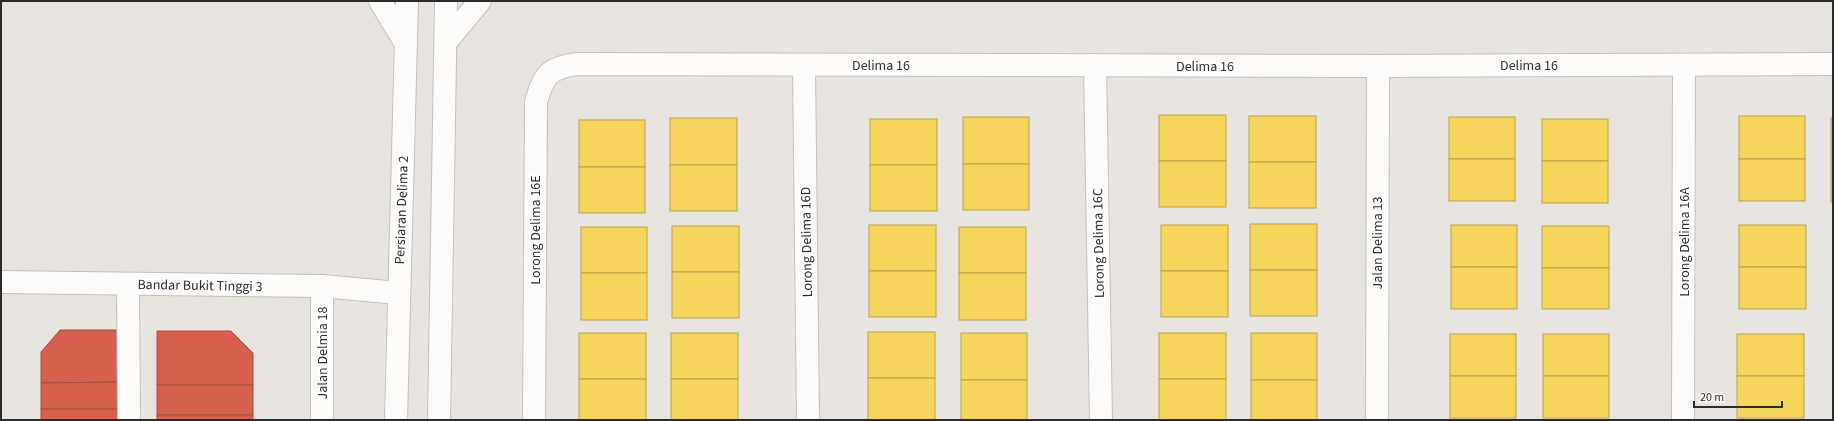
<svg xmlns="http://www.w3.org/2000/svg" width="1834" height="421" font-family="'Source Sans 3',sans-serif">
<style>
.homes{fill:#f6d55c;stroke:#b9a24d}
.shops{fill:#d6604d;stroke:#a35043}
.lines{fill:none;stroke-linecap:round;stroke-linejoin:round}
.minor-casing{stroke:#c2c1c1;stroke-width:24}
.minor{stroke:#fcfbfa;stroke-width:22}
.labels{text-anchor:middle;stroke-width:4;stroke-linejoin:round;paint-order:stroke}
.street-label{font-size:14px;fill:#2b2b2b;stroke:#fff}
</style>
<rect width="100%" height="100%" fill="#e8e4e0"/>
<g class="homes">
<rect x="1159" y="115" width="67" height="46"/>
<rect x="1249" y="116" width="67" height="46"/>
<rect x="1739" y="116" width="66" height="43"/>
<rect x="963" y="117" width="66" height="47"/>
<rect x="1449" y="117" width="66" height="42"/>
<rect x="670" y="118" width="67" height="47"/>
<rect x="1831" y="118" width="2" height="42"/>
<rect x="870" y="119" width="67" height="46"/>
<rect x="1542" y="119" width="66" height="42"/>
<rect x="579" y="120" width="66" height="47"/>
<rect x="1449" y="159" width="66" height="42"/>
<rect x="1739" y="159" width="66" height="42"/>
<rect x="1831" y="160" width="2" height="42"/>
<rect x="1159" y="161" width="67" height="46"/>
<rect x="1542" y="161" width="66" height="42"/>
<rect x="1249" y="162" width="67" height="46"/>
<rect x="963" y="164" width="66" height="46"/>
<rect x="670" y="165" width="67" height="46"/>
<rect x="870" y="165" width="67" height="46"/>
<rect x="579" y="167" width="66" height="46"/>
<rect x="1250" y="224" width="67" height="46"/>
<rect x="869" y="225" width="67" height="46"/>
<rect x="1161" y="225" width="67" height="46"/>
<rect x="1451" y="225" width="66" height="42"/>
<rect x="1739" y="225" width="67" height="42"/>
<rect x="672" y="226" width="67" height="46"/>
<rect x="1542" y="226" width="67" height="42"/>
<rect x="581" y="227" width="66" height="46"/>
<rect x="959" y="227" width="67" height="46"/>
<rect x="1451" y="267" width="66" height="42"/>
<rect x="1739" y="267" width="67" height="42"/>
<rect x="1542" y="268" width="67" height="41"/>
<rect x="1250" y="270" width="67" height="46"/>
<rect x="869" y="271" width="67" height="46"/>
<rect x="1161" y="271" width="67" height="46"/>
<rect x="672" y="272" width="67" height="46"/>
<rect x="581" y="273" width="66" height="47"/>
<rect x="959" y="273" width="67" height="47"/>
<rect x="868" y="332" width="67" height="46"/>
<rect x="579" y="333" width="67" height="46"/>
<rect x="671" y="333" width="67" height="46"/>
<rect x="961" y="333" width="66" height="47"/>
<rect x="1159" y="333" width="67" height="46"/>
<rect x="1251" y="333" width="66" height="47"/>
<rect x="1450" y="334" width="66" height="42"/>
<rect x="1543" y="334" width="66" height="42"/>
<rect x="1737" y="334" width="67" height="42"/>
<rect x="1450" y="376" width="66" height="42"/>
<rect x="1543" y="376" width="66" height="42"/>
<rect x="1737" y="376" width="67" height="42"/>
<rect x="868" y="378" width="67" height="42"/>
<rect x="579" y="379" width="67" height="41"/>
<rect x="671" y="379" width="67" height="41"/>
<rect x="1159" y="379" width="67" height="41"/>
<rect x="961" y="380" width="66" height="40"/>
<rect x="1251" y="380" width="66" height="40"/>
</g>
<g class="shops">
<polygon points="60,330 124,330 125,382 41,383 41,352"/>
<polygon points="157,331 231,331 253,353 253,385 157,385"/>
<polygon points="125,382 125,409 41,409 41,383"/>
<rect x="157" y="385" width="96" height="30"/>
<rect x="41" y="409" width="84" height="11"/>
<rect x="157" y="415" width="96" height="5"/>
</g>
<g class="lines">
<defs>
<g id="minor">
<polyline points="380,1 406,44"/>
<polyline points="446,42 480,1"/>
<polyline points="804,65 808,420"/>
<polyline points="1095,65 1101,420"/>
<polyline points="1,282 322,286 398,293"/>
<polyline points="128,284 129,420"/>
<polyline points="322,286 322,420"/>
<polyline points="396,420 407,1"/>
<polyline points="439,420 446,1"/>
<path d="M534,420L536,102C544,75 548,68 577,64L1378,66L1833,64"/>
<polyline points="1377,420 1378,66"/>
<polyline points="1683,420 1684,65"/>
</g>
</defs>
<use href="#minor" class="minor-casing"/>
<use href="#minor" class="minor"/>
</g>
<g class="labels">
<g class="street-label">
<text x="881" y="70">Delima 16</text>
<text x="1529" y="70">Delima 16</text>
<text x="1205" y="71">Delima 16</text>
<text transform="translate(401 210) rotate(-88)" y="5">Persiaran Delima 2</text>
<text transform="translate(535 230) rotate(-90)" y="5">Lorong Delima 16E</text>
<text transform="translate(806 242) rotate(-91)" y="5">Lorong Delima 16D</text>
<text transform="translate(1684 242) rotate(-90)" y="5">Lorong Delima 16A</text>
<text transform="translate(1098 243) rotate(-91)" y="5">Lorong Delima 16C</text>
<text transform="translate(1377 243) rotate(-90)" y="5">Jalan Delima 13</text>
<text transform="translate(200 285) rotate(1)" y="5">Bandar Bukit Tinggi 3</text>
<text transform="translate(322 353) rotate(-90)" y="5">Jalan Delmia 18</text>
</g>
</g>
<rect width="1834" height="421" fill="none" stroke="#2b2b2b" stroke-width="4"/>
<path d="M1694 401v6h88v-6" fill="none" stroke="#2b2b2b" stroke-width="2"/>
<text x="1700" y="401" font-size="12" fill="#2b2b2b" stroke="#ffffff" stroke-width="3" paint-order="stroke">20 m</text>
</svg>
